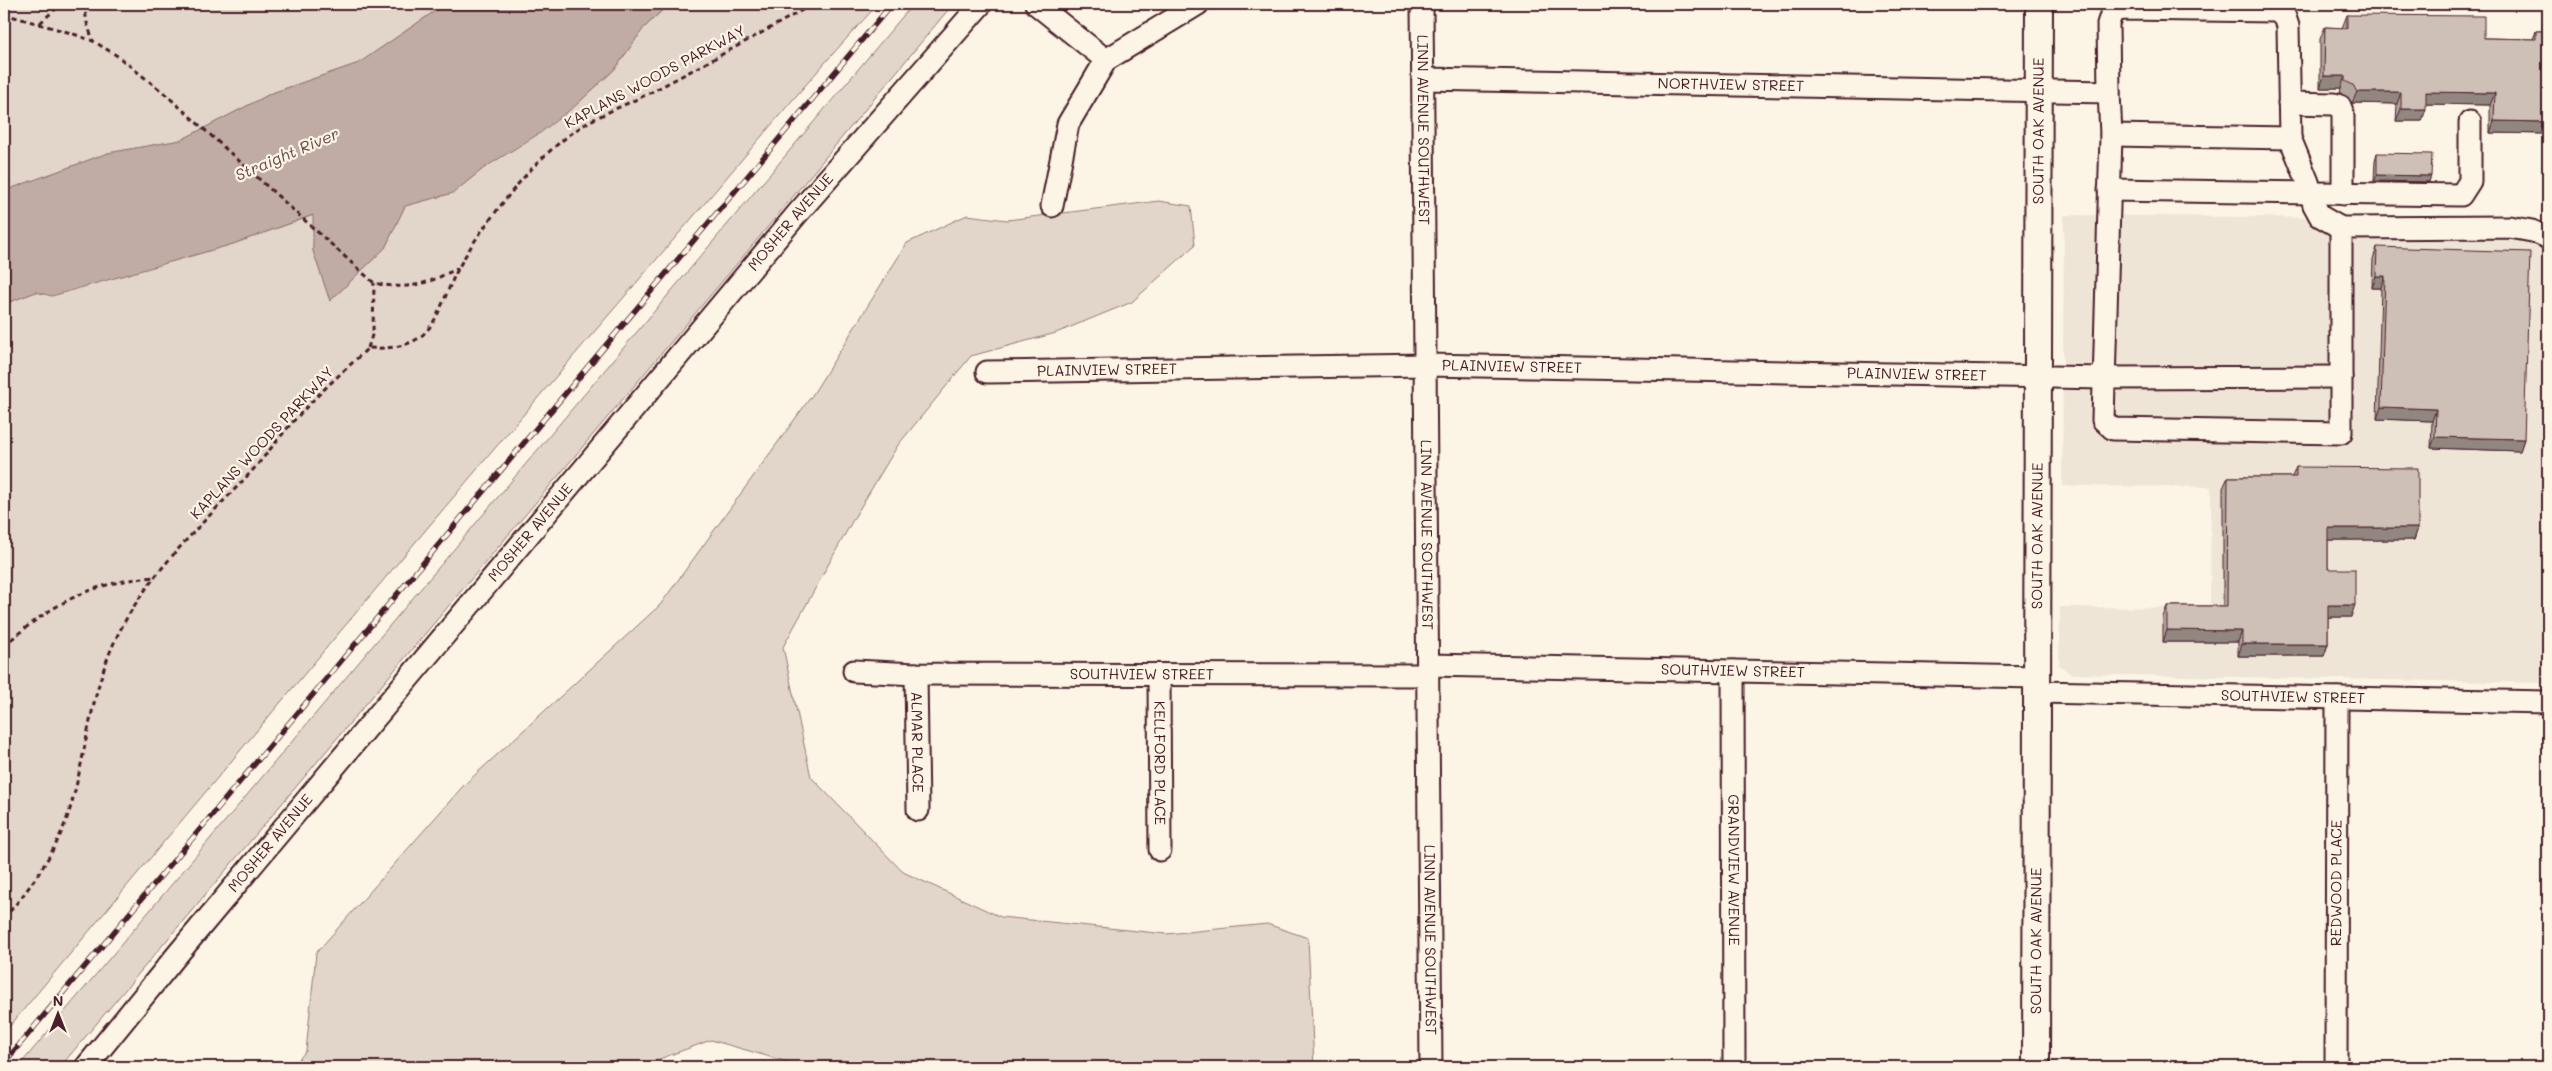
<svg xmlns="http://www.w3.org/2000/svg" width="2552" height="1071" font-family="Mali,sans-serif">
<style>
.built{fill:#eee5d7}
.green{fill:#e2d5ca;stroke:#967a7a}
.water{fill:#c0aca5;stroke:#917474}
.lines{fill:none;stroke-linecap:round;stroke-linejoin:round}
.minor-casing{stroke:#4a1f2b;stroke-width:25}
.major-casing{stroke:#4a1f2b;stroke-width:30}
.path{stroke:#4a1f2b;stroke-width:3;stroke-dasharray:5 4;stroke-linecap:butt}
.minor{stroke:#fcf5e5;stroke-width:21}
.major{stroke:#fcf5e5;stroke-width:26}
.rail-casing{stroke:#4a1f2b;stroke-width:5.5}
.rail{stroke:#fcf5e5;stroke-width:4;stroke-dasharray:11;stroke-linecap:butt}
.wall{fill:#b2a59d;stroke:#4a1f2b}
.shaded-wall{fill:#918680;stroke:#4a1f2b}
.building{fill:#cfc0b7;stroke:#4a1f2b}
.labels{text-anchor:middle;stroke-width:4.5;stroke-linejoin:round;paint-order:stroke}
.street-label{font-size:15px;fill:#4a1f2b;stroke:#fcf5e5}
.water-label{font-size:16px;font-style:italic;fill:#6d4950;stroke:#fcf5e5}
</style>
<rect width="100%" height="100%" fill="#fcf5e5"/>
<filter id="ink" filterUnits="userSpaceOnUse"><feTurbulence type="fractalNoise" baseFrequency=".02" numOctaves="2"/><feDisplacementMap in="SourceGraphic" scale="10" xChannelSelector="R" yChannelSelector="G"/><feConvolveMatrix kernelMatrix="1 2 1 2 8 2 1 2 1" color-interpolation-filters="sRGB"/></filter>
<g filter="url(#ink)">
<polygon class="built" points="2064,215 2548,220 2548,683 2071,674 2059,665 2060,607 2210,608 2211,487 2062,486"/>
<g class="green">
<polygon points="4,4 445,4 359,63 272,93 181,140 108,153 4,191"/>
<path d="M669,4H878C801,87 730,175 656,260C436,515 220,775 4,1033V304L36,292L52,295L233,244L314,215L313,251L330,301L385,248L405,206L453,193L484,168L575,106L615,69L643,29Z"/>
<polygon points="913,4 953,4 741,259 60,1067 18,1067"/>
<polygon points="1159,201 1191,206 1195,245 1132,302 1056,333 971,356 898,445 854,518 783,647 811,777 903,872 1001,917 1167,934 1267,924 1308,938 1314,1067 805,1067 711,1040 654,1061 649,1067 292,1067 306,1051 316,953 464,785 660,605 813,394 907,243 967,215 1007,220"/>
</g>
<polygon class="water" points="445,4 668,4 643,29 615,69 575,106 540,133 484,168 453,193 405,206 385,248 330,301 313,251 313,215 233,244 52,296 36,292 4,304 4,191 108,153 181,140 272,93 359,63"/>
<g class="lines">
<defs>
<g id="minor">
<polyline points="1036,4 1106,60"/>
<path id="s1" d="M1422,4L1431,1067"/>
<path id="s2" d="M1423,79L2109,92L2108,24L2112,12L2122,9L2276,11L2285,17L2288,26L2290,138L2308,182L2314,205L2320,216L2341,228"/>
<polyline points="2109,92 2111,135 2103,420 2113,429 2341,433 2341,228 2510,227 2532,231 2548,238"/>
<polyline points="2289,103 2334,104 2340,106 2343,114 2343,194"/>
<polyline points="2111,135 2290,138"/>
<polyline points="2109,190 2461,195 2470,181 2470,122"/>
<polyline points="1052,206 1068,124 1106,60 1198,4"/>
<path id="s3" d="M987,372L1426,365L2103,378L2341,377"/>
<path id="s4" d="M1428,665L2037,677"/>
<path id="s5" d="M854,671L916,674L1428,675"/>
<path id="s6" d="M1733,671L1734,1067"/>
<path id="s7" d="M916,674L918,810"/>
<path id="s8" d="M1159,675L1160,850"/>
<path id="s9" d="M2037,692L2548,702"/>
<path id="s10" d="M86,1067L177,955L797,214L981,4"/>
<path id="s11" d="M2336,1067L2337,698"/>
</g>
<g id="major">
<path id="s12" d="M2036,1067L2039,4"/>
</g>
</defs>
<use href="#minor" class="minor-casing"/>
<use href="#major" class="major-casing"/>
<g class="path">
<polyline points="84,4 87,23 93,41"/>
<path d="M4,14L71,33L93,41L116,55L164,93L374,283C409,291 427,284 458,268"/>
<polyline points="40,23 61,4"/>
<polyline points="368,348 373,332 374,283"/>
<path d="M4,646C51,604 93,581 156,577"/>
<path d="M4,918C31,888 58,849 70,809C86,755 90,697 113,645C143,577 202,525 251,472C268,453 283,432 300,414C321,391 345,370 368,348C437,351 433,317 459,267C474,239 494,214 513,190C537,161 563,136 596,118C616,108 637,100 657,89C710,61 762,33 813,4"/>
</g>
<use href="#minor" class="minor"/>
<use href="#major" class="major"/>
<defs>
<polyline id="rail" points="4,1063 892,4"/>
</defs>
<use href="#rail" class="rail-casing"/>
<use href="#rail" class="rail"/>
</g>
<g class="wall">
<polygon points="2347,15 2484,38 2533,39 2536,31 2548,31 2548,134 2490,133 2490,105 2426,104 2422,121 2396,121 2397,104 2352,103 2348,97 2340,93 2341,88 2320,88 2320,39 2325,27 2342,28"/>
<polygon points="2377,153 2429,182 2374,181 2375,160"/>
<polygon points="2377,247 2524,439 2520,451 2431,448 2432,421 2377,419 2381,288 2372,288 2373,259"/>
<polygon points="2296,467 2418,528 2414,540 2328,540 2328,569 2351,617 2328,617 2328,644 2324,656 2238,656 2238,642 2163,642 2163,617 2167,606 2223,606 2223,488 2228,477 2292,477"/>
</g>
<g class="shaded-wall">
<polygon points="2324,76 2345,76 2341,88 2320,88"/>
<polygon points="2357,92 2401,92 2397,104 2352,103"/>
<polygon points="2426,92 2495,93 2490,105 2422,104"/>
<polygon points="2401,109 2426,109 2422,121 2396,121"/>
<polygon points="2494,121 2548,122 2548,134 2490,133"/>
<polygon points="2377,175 2431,176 2429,182 2374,181"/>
<polygon points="2376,276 2385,276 2381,288 2372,288"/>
<polygon points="2381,407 2436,409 2432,421 2377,419"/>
<polygon points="2435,437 2524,439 2520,451 2431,448"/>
<polygon points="2328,528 2418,528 2414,540 2324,540"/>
<polygon points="2328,605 2355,605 2351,617 2324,617"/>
<polygon points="2167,630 2242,631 2238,642 2163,642"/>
<polygon points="2242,644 2328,644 2324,656 2238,656"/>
</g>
<g class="building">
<polygon points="2347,15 2484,16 2484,38 2536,39 2536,31 2548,31 2548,122 2494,121 2495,93 2426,92 2426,109 2401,109 2401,92 2357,92 2353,85 2345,81 2345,76 2324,76 2325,27 2347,28"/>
<polygon points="2377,153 2432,154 2431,176 2377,175"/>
<polygon points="2377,247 2530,252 2524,439 2435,437 2436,409 2381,407 2385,276 2376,276"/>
<polygon points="2296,467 2418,468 2418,528 2328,528 2328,569 2355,569 2355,605 2328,605 2328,644 2242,644 2242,631 2167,630 2167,606 2227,606 2228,477 2296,477"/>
</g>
</g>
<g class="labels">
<g class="street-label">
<text transform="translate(655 77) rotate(-28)" y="5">KAPLANS WOODS PARKWAY</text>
<text dy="5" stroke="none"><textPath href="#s2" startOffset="308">NORTHVIEW STREET</textPath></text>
<text dy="5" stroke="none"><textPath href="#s1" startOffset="126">LINN AVENUE SOUTHWEST</textPath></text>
<text dy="5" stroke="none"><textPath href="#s12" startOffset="936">SOUTH OAK AVENUE</textPath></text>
<text dy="5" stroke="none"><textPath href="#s10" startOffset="1100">MOSHER AVENUE</textPath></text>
<text dy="5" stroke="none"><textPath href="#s3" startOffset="525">PLAINVIEW STREET</textPath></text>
<text dy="5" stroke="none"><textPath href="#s3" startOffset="120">PLAINVIEW STREET</textPath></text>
<text dy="5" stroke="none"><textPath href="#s3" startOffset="930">PLAINVIEW STREET</textPath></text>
<text transform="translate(262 443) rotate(-47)" y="5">KAPLANS WOODS PARKWAY</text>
<text dy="5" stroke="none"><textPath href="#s10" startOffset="695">MOSHER AVENUE</textPath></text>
<text dy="5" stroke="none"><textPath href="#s1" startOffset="531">LINN AVENUE SOUTHWEST</textPath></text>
<text dy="5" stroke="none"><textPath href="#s12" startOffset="531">SOUTH OAK AVENUE</textPath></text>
<text dy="5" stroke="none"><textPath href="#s4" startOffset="305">SOUTHVIEW STREET</textPath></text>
<text dy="5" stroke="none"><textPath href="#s5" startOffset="288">SOUTHVIEW STREET</textPath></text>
<text dy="5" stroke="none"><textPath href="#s9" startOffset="256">SOUTHVIEW STREET</textPath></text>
<text dy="5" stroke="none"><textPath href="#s7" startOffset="68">ALMAR PLACE</textPath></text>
<text dy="5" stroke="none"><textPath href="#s8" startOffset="88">KELLFORD PLACE</textPath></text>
<text dy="5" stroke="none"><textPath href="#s10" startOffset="290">MOSHER AVENUE</textPath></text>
<text dy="5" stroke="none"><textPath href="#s6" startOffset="199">GRANDVIEW AVENUE</textPath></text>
<text dy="5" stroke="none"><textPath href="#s11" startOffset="184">REDWOOD PLACE</textPath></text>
<text dy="5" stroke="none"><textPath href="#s1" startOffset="936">LINN AVENUE SOUTHWEST</textPath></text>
<text dy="5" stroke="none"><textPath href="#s12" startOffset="126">SOUTH OAK AVENUE</textPath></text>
</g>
<g class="water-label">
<text transform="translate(287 154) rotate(-23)" y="6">Straight River</text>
</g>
</g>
<rect width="2552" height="1071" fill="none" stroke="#fcf5e5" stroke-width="20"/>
<rect x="10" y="10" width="2532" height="1051" fill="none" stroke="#4a1f2b" stroke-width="2" filter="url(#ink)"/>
<g transform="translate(58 1014)" stroke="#fcf5e5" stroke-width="4" paint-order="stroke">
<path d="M0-4L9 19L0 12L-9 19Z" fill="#4a1f2b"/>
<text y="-8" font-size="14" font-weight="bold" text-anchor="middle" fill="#4a1f2b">N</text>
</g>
</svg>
